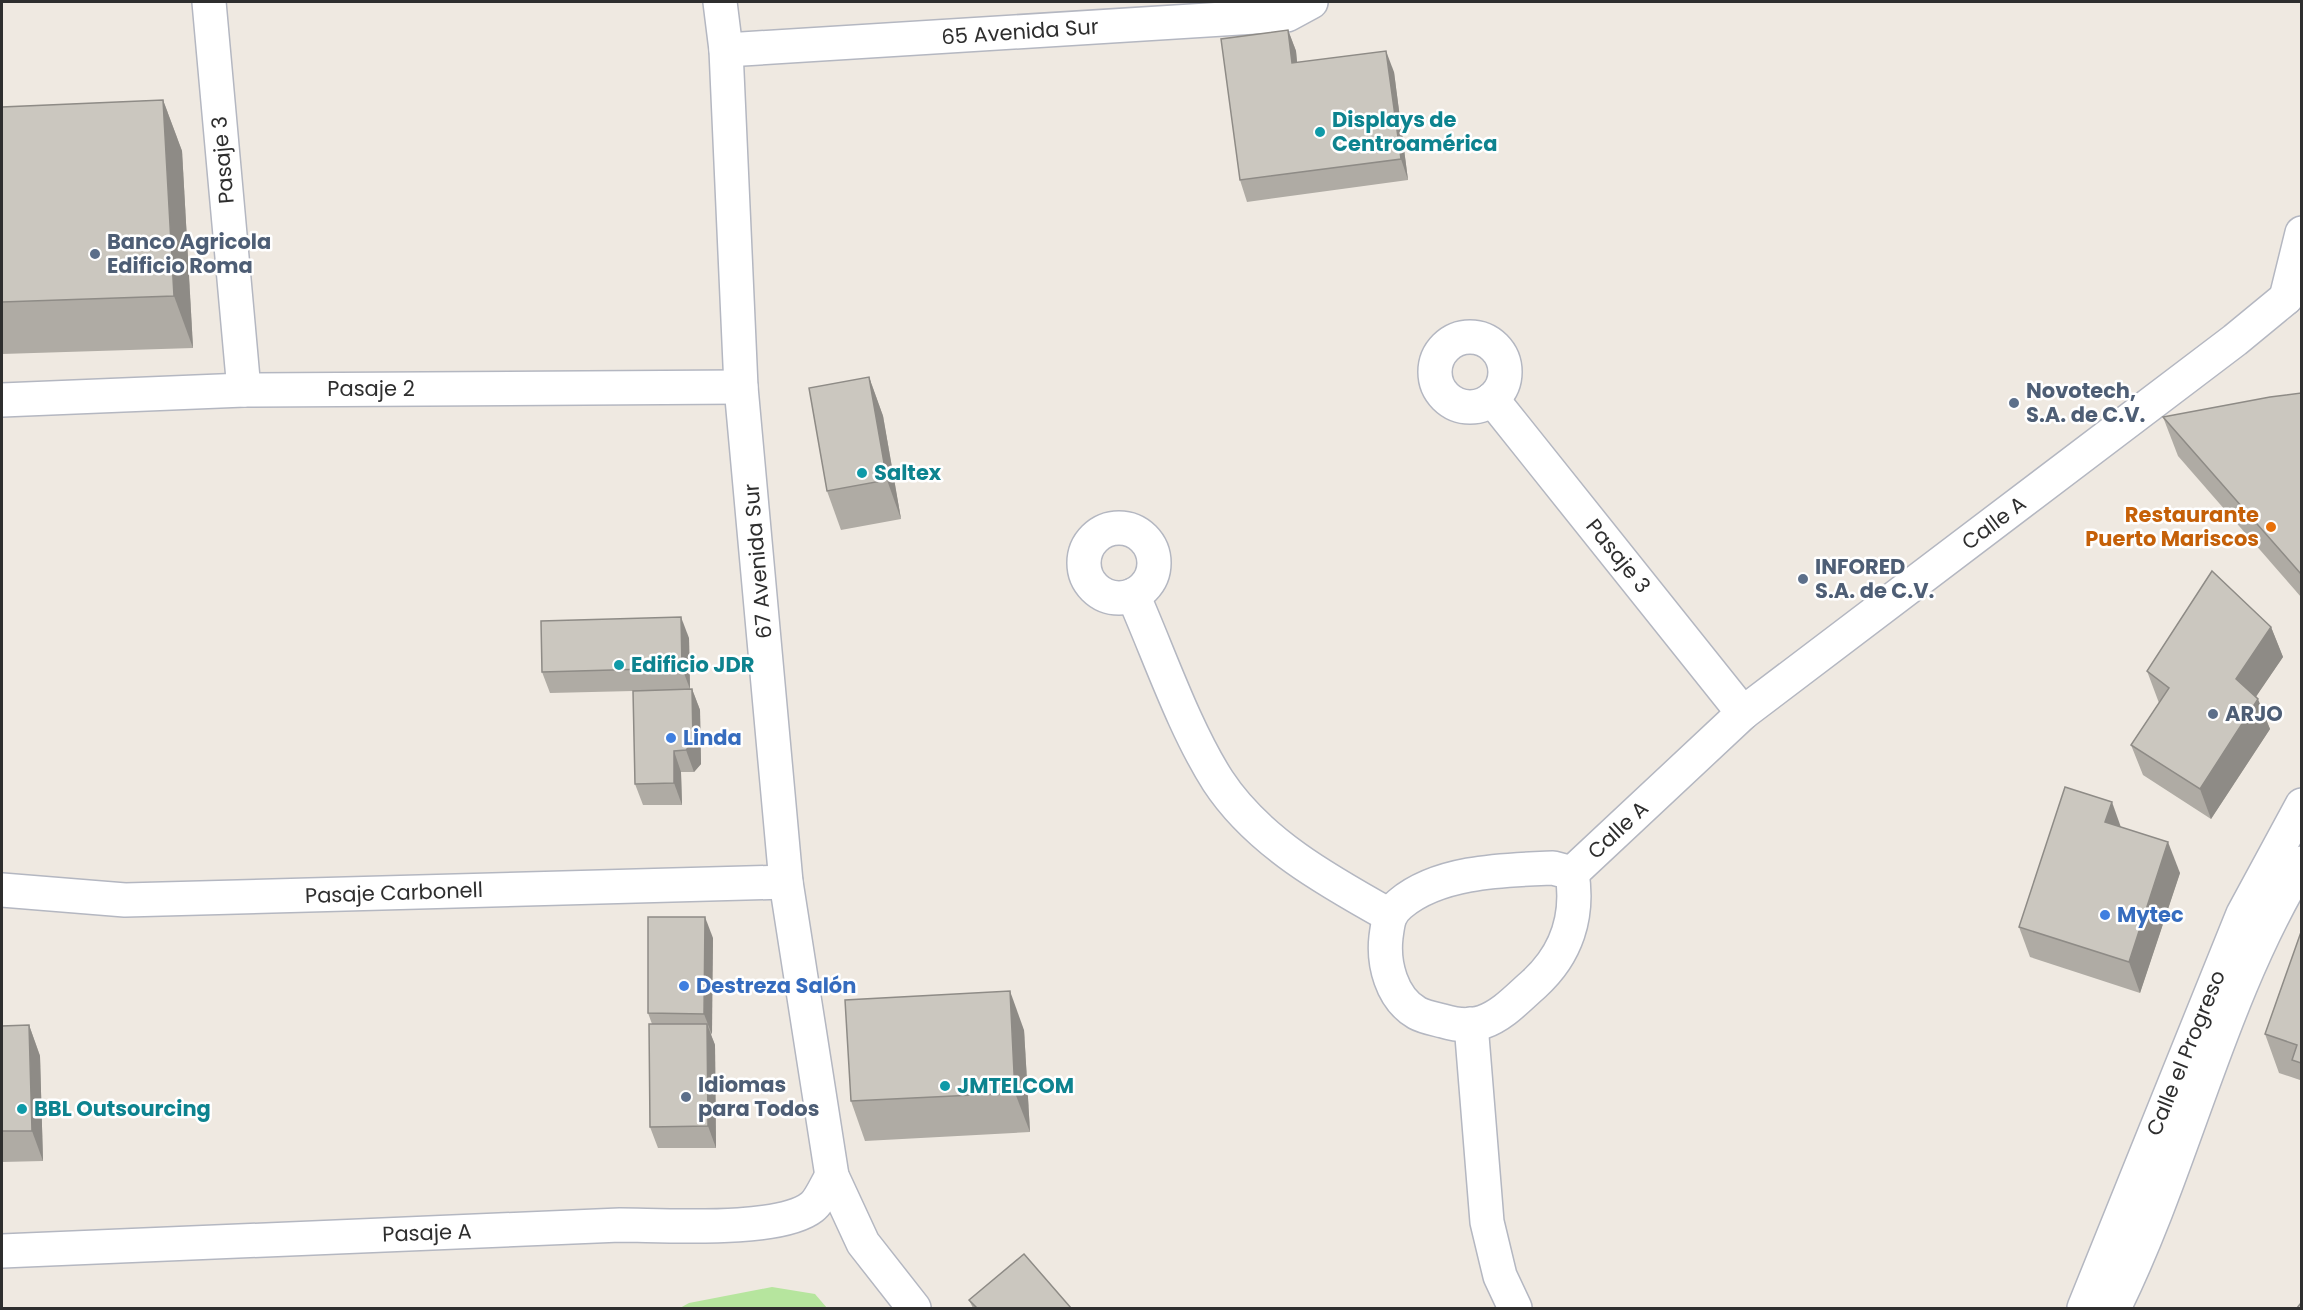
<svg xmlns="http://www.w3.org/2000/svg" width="2303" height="1310" font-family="Poppins,sans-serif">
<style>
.green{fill:#b6e59e}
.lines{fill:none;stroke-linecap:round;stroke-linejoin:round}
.minor-casing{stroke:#b4b7c1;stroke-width:36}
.minor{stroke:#fff;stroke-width:33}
.wall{fill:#afaba4}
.shaded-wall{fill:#8e8b86}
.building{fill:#cbc7bf;stroke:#8e8b86;stroke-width:1.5}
.culture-dot{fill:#0f9aa8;stroke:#fff;stroke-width:2}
.service-dot{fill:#5c6f8a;stroke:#fff;stroke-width:2}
.food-dot{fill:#e8710a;stroke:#fff;stroke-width:2}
.shop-dot{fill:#3f7fe0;stroke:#fff;stroke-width:2}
.labels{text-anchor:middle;stroke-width:5;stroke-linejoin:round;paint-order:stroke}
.street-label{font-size:21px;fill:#2e2e2e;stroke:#fff}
.culture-label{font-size:21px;font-weight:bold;fill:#0d838f;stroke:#fff;text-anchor:start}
.service-label{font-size:21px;font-weight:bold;fill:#4e5e75;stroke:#fff;text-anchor:start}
.food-label{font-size:21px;font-weight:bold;fill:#c56008;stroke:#fff;text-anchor:end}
.shop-label{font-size:21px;font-weight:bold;fill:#366cbe;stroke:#fff;text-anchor:start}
</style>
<rect width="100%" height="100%" fill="#efe9e1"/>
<polygon class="green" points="772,1287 815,1294 827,1308 680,1308 689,1303"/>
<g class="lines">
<defs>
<g id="minor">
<polyline points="209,2 244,390"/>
<polyline points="720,2 726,50 741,387 786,882 832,1176 863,1243 914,1308"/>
<polyline points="726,50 1287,15 1311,2"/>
<polyline points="2286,298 2302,233"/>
<circle cx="1470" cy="372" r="35"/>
<polyline points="1492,399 1743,713"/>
<polyline points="2,400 244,390 741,387"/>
<circle cx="1119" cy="563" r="35"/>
<path d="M1133,595C1159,654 1184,728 1218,781C1258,842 1328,881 1389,915"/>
<path d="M1553,868L1572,873C1579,916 1567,954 1534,984C1518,998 1503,1015 1483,1022C1469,1027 1456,1025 1443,1021C1435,1019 1424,1017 1417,1013C1391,998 1383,963 1386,937C1388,923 1388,914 1400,904C1439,871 1504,870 1553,868Z"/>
<polyline points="1572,873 1743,713 2235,340 2286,298"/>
<polyline points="2,890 125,900 786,882"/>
<polyline points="1471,1024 1487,1222 1500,1276 1515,1308"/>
<path d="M2,1251L620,1225C663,1225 779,1233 812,1207C820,1201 826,1185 832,1176"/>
<polyline points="2084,1308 2243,914 2302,805"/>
<path d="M2114,1308C2185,1164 2218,1001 2302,863"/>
</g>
</defs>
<use href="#minor" class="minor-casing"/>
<use href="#minor" class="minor"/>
</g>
<g class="wall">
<polygon points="1288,30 1296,51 1297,62 1394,72 1408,180 1247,202 1240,180"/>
<polygon points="163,100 182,151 193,348 2,354 2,107"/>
<polygon points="869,377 883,416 901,519 841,530 827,491"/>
<polygon points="2301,393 2301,597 2178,456 2163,417"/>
<polygon points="2271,627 2283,657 2256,696 2270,729 2211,819 2143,775 2131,745 2159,703 2147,671"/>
<polygon points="689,638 690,689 692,689 700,710 701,764 694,772 681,772 682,805 643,805 635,784 633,691 550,693 542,672"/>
<polygon points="2121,827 2180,873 2140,993 2030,957 2019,927"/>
<polygon points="2301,932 2301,1085 2300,1080 2279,1073 2265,1034"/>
<polygon points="713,938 711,1035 715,1045 716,1148 658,1148 650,1127 652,1024 648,1013"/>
<polygon points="29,1025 40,1056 43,1161 2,1162 2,1026"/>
<polygon points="1024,1030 1030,1132 865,1141 851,1101"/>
<polygon points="969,1300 1071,1308 973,1308"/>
</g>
<g class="shaded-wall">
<polygon points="1288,30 1296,51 1299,84 1292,63"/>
<polygon points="1386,51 1394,72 1408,180 1401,159"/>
<polygon points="163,100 182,151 193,348 174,296"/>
<polygon points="869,377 883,416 901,519 887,480"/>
<polygon points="681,617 689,638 690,689 682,668"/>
<polygon points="2271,627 2283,657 2247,710 2236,679"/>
<polygon points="692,689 700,710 701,764 694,772 686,750"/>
<polygon points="2258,699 2270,729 2211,819 2200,789"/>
<polygon points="674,751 681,772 682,805 674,783"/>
<polygon points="2112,802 2123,833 2105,822"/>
<polygon points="2168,842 2180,873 2140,993 2129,962"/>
<polygon points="705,917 713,938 712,1035 704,1014"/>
<polygon points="1010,991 1024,1030 1030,1132 1015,1093"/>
<polygon points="707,1024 715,1045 716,1148 708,1126"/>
<polygon points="29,1025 40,1056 43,1161 32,1131"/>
</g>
<g class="building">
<polygon points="1288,30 1292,63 1386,51 1401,159 1240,180 1221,39"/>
<polygon points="163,100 174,296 2,302 2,107"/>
<polygon points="869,377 887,480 827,491 809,388"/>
<polygon points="2301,393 2301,574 2163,417 2270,397"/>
<polygon points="2212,571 2271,627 2236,679 2258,699 2200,789 2131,745 2169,688 2147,671"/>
<polygon points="681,617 682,668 542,672 541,621"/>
<polygon points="692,689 693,743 686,750 674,751 674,783 635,784 633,691"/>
<polygon points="2065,787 2112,802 2105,822 2168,842 2129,962 2019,927"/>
<polygon points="648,917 705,917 704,1014 648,1013"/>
<polygon points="2301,932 2301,1063 2292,1060 2297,1045 2265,1034"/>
<polygon points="1010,991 1015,1093 851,1101 845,1000"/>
<polygon points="649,1024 707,1024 708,1126 650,1127"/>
<polygon points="29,1025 32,1131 2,1131 2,1026"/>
<polygon points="1024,1254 1071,1308 977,1308 969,1300"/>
<polygon points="2301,1303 2301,1308 2297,1308"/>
</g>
<g class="culture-dot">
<circle cx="1320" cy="132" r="6"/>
<circle cx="862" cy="473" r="6"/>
<circle cx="619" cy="665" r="6"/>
<circle cx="945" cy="1086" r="6"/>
<circle cx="22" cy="1109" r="6"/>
</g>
<g class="service-dot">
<circle cx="95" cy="254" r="6"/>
<circle cx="2014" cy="403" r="6"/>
<circle cx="1803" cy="579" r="6"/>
<circle cx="2213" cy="714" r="6"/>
<circle cx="686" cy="1097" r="6"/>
</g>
<circle class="food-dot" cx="2271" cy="527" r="6"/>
<g class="shop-dot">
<circle cx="671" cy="738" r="6"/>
<circle cx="2105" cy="915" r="6"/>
<circle cx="684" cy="986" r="6"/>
</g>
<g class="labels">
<g class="street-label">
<text transform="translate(1020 32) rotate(-4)" y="7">65 Avenida Sur</text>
<text transform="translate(223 160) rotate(-95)" y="7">Pasaje 3</text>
<text x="371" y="396">Pasaje 2</text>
<text transform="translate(1994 523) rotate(-37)" y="7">Calle A</text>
<text transform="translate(1618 556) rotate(51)" y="7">Pasaje 3</text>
<text transform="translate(758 561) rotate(-95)" y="7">67 Avenida Sur</text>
<text transform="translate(1618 830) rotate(-43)" y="7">Calle A</text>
<text transform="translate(394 893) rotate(-2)" y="7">Pasaje Carbonell</text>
<text transform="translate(2186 1053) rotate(-68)" y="7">Calle el Progreso</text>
<text transform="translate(427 1233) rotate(-2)" y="7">Pasaje A</text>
</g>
<g class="culture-label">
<text x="1332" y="127">Displays de<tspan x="1332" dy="24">Centroamérica</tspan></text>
<text x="874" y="480">Saltex</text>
<text x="631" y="672">Edificio JDR</text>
<text x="957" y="1093">JMTELCOM</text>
<text x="34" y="1116">BBL Outsourcing</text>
</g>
<g class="service-label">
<text x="107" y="249">Banco Agricola<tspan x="107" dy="24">Edificio Roma</tspan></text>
<text x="2026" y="398">Novotech,<tspan x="2026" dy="24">S.A. de C.V.</tspan></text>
<text x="1815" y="574">INFORED<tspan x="1815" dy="24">S.A. de C.V.</tspan></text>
<text x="2225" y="721">ARJO</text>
<text x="698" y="1092">Idiomas<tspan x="698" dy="24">para Todos</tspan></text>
</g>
<g class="food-label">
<text x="2259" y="522">Restaurante<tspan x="2259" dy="24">Puerto Mariscos</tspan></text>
</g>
<g class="shop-label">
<text x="683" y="745">Linda</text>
<text x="2117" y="922">Mytec</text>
<text x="696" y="993">Destreza Salón</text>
</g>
</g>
<rect width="2303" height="1310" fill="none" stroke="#2e2e2e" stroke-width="6"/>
</svg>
